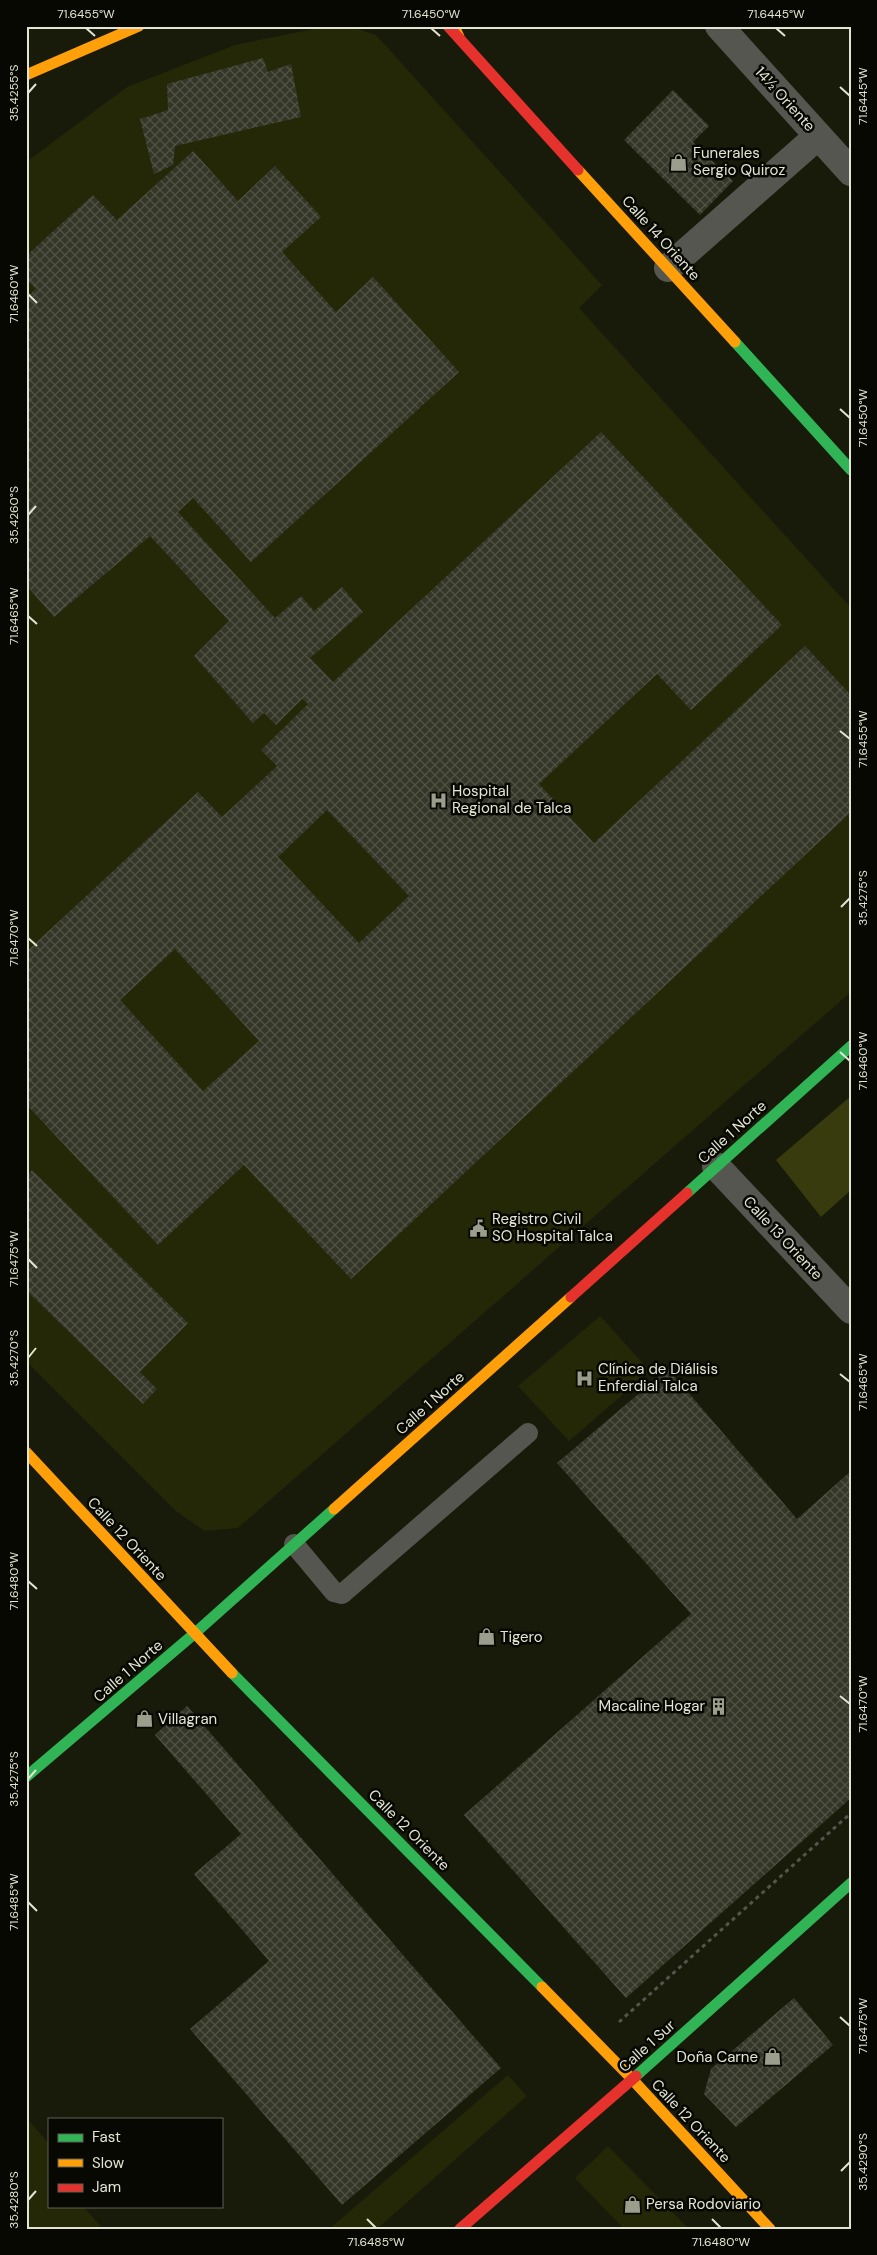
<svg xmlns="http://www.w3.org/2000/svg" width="877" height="2255" font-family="'DM Sans',sans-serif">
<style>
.built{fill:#242806}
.green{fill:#373b0e}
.building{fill:url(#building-cross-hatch);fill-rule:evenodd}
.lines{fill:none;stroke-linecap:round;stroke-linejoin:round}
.path{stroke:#54564e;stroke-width:3;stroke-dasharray:4 4;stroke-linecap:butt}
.lane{stroke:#54564f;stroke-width:20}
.street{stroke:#54564f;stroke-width:28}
.fast{stroke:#30b455;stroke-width:11}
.slow{stroke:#ff9f0a;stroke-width:11}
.jam{stroke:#e5322d;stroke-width:11}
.ticks{fill:none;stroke:#e2e5d4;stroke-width:2}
.labels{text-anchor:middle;stroke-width:5;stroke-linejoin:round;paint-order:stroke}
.street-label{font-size:15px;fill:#e2e5d4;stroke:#070801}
.poi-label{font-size:15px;fill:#e2e5d4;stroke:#070801;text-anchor:start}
.neatline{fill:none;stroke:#e2e5d4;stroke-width:2}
.ticks-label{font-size:12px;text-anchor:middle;fill:#e2e5d4}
</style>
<defs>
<pattern id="building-cross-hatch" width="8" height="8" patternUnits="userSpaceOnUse" patternTransform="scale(1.25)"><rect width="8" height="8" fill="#343628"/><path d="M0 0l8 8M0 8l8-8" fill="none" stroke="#515346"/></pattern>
</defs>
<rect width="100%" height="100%" fill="#181a0a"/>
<g class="built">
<polygon points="328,26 352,27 376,35 602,285 579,308 851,608 851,992 238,1528 205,1531 177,1512 26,1361 26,162 127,87 235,45"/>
<polygon points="600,1316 650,1371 569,1441 518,1386"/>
<polygon points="508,2075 527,2096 377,2229 329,2229"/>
<polygon points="26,2117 49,2144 49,2206 83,2206 103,2229 26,2229"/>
<polygon points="608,2146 689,2229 624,2229 575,2178"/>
</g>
<polygon class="green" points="851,1096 851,1190 821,1217 776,1160"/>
<g class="building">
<polygon points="263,58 268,72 291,64 301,117 175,146 173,165 154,174 140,119 168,110 167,84"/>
<polygon points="673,90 709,126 693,142 733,181 700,215 624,140"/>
<path d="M193,151L238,201L275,166L321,217L282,252L336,312L373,277L459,372L251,562L193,498L178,512L275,618L301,596L314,611L342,587L363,612L310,658L333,682L601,432L782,625L691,710L657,674L539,784L594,843L805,646L851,695V812L351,1279L244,1165L158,1245L26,1104V952L198,792L222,817L277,766L261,750L308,704L302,699L276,725L264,713L253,723L194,656L229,621L150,536L54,617L26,585V298L36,289L26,279V256L93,195L117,220ZM327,810L409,896L359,943L278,857ZM175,949L259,1041L203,1091L120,1000Z"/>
<polygon points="32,1170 188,1323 140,1372 157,1389 143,1404 26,1290 26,1176"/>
<polygon points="668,1369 797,1519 851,1471 851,1798 626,1998 464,1815 691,1614 557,1463"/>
<polygon points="187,1706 501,2068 342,2205 190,2029 269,1961 194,1874 241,1834 155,1735"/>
<polygon points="794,1998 833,2045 736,2127 704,2094 711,2069"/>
</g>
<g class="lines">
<polyline class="path" points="619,2022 851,1813"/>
<polyline class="lane" points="294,1544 334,1592 342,1594 528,1433"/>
<g class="street">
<polyline points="719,26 851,172"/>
<polyline points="668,268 818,136"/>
<polyline points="716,1166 851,1310"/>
</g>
<g class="fast">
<polyline points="735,342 851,470"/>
<polyline points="687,1193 851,1046"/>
<polyline points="232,1673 542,1987"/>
<polyline points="26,1777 194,1634 334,1509"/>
<polyline points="636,2076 851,1883"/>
</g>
<g class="slow">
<polyline points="454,26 459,37"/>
<polyline points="26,75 139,26"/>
<polyline points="578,170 735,342"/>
<polyline points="26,1452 232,1673"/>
<polyline points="334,1509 571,1297"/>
<polyline points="542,1987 632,2079 770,2229"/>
</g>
<g class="jam">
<polyline points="448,26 578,170"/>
<polyline points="571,1297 687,1193"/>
<polyline points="460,2229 636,2076"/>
</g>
</g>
<path class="ticks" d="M86,28L95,36M431,28L440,36M776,28L785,36M840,87L850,96M28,93L36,84M28,294L37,303M840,409L850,418M28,515L36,506M28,616L37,624M840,731L850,739M841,907L850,898M28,938L37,946M840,1052L850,1061M28,1259L37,1268M28,1358L36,1348M840,1374L850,1382M28,1581L37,1589M840,1696L850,1704M28,1779L36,1770M28,1902L37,1911M840,2017L850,2026M841,2171L850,2162M28,2200L36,2191M367,2219L376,2228M712,2219L721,2228"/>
<defs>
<symbol id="shop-bare" viewBox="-9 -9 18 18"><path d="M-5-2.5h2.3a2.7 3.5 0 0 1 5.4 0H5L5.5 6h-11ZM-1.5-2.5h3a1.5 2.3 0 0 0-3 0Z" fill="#9b9e8d" stroke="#070801" stroke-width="2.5" paint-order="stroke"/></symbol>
<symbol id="hospital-bare" viewBox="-9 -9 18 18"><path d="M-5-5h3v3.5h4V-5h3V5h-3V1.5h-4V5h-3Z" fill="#9b9e8d" stroke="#070801" stroke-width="2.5" paint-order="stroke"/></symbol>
<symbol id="civic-bare" viewBox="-9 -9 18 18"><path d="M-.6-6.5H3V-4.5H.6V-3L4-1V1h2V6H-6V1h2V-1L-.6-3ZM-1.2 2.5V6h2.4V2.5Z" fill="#9b9e8d" stroke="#070801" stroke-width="2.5" paint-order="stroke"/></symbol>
<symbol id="building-bare" viewBox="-9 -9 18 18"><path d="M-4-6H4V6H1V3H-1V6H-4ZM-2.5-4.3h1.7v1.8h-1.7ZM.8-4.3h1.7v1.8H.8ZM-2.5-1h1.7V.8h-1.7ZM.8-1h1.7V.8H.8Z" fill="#9b9e8d" stroke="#070801" stroke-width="2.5" paint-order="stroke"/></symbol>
</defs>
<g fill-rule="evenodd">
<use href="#shop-bare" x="666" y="150" width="25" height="25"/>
<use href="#hospital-bare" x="426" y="788" width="25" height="25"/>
<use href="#civic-bare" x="466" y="1216" width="25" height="25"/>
<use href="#hospital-bare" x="572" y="1366" width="25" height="25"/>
<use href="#shop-bare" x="474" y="1624" width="25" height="25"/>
<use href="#building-bare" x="706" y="1694" width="25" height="25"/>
<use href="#shop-bare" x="132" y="1706" width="25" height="25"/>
<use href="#shop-bare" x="760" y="2044" width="25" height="25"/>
<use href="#shop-bare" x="620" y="2192" width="25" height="25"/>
</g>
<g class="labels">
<g class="street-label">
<text transform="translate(785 99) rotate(48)" y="5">14½ Oriente</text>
<text transform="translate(661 238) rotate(48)" y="5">Calle 14 Oriente</text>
<text transform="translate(732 1132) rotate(-42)" y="5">Calle 1 Norte</text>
<text transform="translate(783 1238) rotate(47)" y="5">Calle 13 Oriente</text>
<text transform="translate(430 1403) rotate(-42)" y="5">Calle 1 Norte</text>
<text transform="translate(127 1539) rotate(47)" y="5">Calle 12 Oriente</text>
<text transform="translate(128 1671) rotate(-41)" y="5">Calle 1 Norte</text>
<text transform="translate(409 1830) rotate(45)" y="5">Calle 12 Oriente</text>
<text transform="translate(647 2046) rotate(-42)" y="5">Calle 1 Sur</text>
<text transform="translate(691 2121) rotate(47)" y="5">Calle 12 Oriente</text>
</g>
<g class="poi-label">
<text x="693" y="158">Funerales<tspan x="693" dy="17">Sergio Quiroz</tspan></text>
<text x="452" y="796">Hospital<tspan x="452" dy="17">Regional de Talca</tspan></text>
<text x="492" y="1224">Registro Civil<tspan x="492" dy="17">SO Hospital Talca</tspan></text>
<text x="598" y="1374">Clínica de Diálisis<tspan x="598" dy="17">Enferdial Talca</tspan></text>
<text x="500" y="1642">Tigero</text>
<text x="705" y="1711" text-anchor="end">Macaline Hogar</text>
<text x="158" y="1724">Villagran</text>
<text x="758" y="2062" text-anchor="end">Doña Carne</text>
<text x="646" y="2209">Persa Rodoviario</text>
</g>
</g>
<rect width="877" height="2255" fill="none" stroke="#070801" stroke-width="55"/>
<rect x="48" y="2118" width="175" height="90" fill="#070801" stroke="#5f6055"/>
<rect x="58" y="2134" width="25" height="8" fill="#30b455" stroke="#5f6055"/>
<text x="92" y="2142" font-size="15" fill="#e2e5d4">Fast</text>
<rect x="58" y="2159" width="25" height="8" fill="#ff9f0a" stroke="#5f6055"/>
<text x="92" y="2168" font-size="15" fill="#e2e5d4">Slow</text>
<rect x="58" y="2184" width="25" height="8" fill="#e5322d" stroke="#5f6055"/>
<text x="92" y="2192" font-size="15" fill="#e2e5d4">Jam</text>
<rect x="28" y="28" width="822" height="2200" class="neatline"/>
<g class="ticks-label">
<text x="86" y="18">71.6455°W</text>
<text x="431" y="18">71.6450°W</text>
<text x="776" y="18">71.6445°W</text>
<text transform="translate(14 93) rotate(-90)" y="4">35.4255°S</text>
<text transform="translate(863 96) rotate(-90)" y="4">71.6445°W</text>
<text transform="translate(14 294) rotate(-90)" y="4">71.6460°W</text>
<text transform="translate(863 418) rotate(-90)" y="4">71.6450°W</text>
<text transform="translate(14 515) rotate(-90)" y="4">35.4260°S</text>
<text transform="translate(14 616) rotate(-90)" y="4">71.6465°W</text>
<text transform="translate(863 739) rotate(-90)" y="4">71.6455°W</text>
<text transform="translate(863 898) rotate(-90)" y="4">35.4275°S</text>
<text transform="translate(14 938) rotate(-90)" y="4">71.6470°W</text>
<text transform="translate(863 1061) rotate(-90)" y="4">71.6460°W</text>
<text transform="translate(14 1259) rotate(-90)" y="4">71.6475°W</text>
<text transform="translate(14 1358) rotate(-90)" y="4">35.4270°S</text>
<text transform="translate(863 1382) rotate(-90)" y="4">71.6465°W</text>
<text transform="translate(14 1581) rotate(-90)" y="4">71.6480°W</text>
<text transform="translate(863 1704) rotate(-90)" y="4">71.6470°W</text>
<text transform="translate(14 1779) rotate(-90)" y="4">35.4275°S</text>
<text transform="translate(14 1902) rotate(-90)" y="4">71.6485°W</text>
<text transform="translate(863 2026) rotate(-90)" y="4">71.6475°W</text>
<text transform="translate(863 2162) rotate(-90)" y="4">35.4290°S</text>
<text transform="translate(14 2200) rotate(-90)" y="4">35.4280°S</text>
<text x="376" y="2246">71.6485°W</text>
<text x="721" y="2246">71.6480°W</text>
</g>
</svg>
